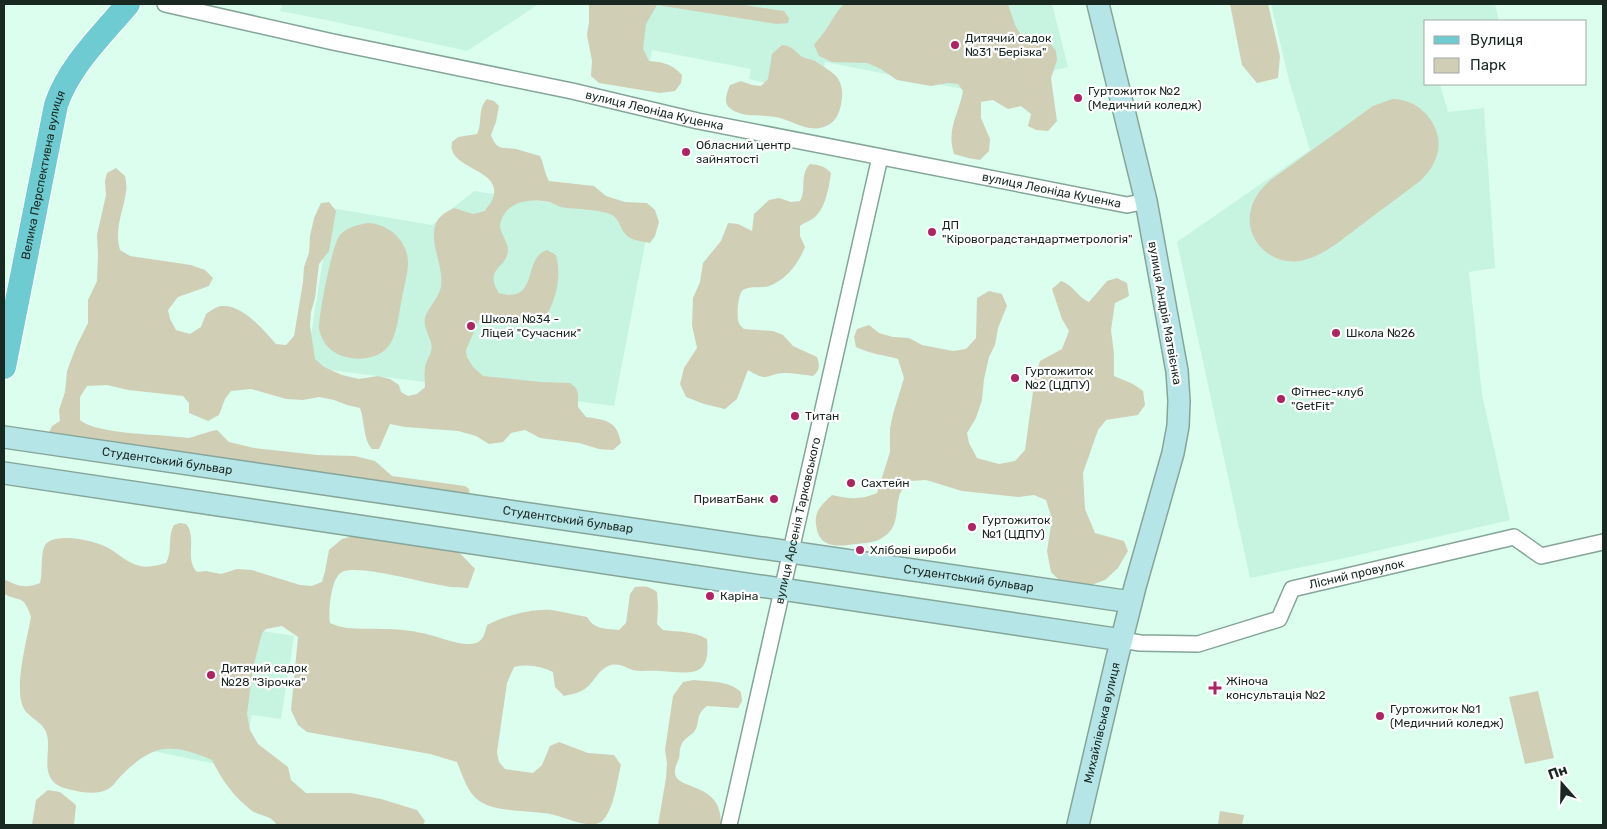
<svg xmlns="http://www.w3.org/2000/svg" width="1607" height="829" font-family="Rubik,sans-serif">
<style>
.built{fill:#c7f3e1}
.green{fill:#d1ceb6}
.lines{fill:none;stroke-linecap:round;stroke-linejoin:round}
.street-casing{stroke:#84a598;stroke-width:18}
.secondary-casing{stroke:#84a598;stroke-width:24}
.primary-casing{stroke:#fff;stroke-width:26}
.street{stroke:#fff;stroke-width:15}
.secondary{stroke:#b6e5e8;stroke-width:21}
.primary{stroke:#6ecbd1;stroke-width:24}
.poi-dot{fill:#af2360;stroke:#fff;stroke-width:2}
.labels{text-anchor:middle;stroke-width:4.5;stroke-linejoin:round;paint-order:stroke}
.poi-label{font-size:12px;fill:#1a2822;stroke:#fff;text-anchor:start}
.street-label{font-size:12px;fill:#1a2822;stroke:#fff}
</style>
<rect width="100%" height="100%" fill="#dbfeef"/>
<g class="built">
<polygon points="282,4 539,4 467,51 336,22 280,11"/>
<polygon points="606,4 1052,4 1068,67 973,91 825,62 816,107 770,84 749,79 751,69 652,50 650,61 596,50"/>
<polygon points="1271,4 1495,4 1499,21 1426,21 1426,84 1440,84 1448,112 1484,108 1495,268 1469,272 1482,394 1510,520 1341,559 1250,578 1177,242 1310,150 1289,80"/>
<polygon points="474,191 650,218 614,406 306,367 331,208 432,225"/>
<polygon points="145,613 294,636 281,719 252,715 240,769 123,745"/>
</g>
<g class="green">
<path d="M589,4H737L784,11L789,18L788,23L777,24L657,5L646,24L643,49L649,61C663,62 672,64 682,75L681,83L675,91L660,93L599,83L591,76L592,61L587,35L589,22Z"/>
<path d="M844,4H1008L1015,25L1022,37L1050,43L1056,51L1057,60L1051,78L1057,121L1048,131L1036,130L1028,126L1031,114L1021,106L1008,109L993,100L981,102V118L990,139L989,151L980,160L968,158L954,154C946,129 959,114 963,91L958,84L948,83L931,86L897,80L881,69L867,63L832,62L819,56L814,45C819,38 825,32 829,25C834,17 837,11 844,4Z"/>
<polygon points="1230,4 1268,4 1280,56 1278,78 1257,83 1242,65"/>
<path d="M782,45C792,46 794,50 801,56C805,59 811,59 815,61C821,65 829,70 834,74C841,80 843,90 842,98C841,108 838,119 830,124C810,136 794,120 775,117C761,114 743,118 731,109C722,103 727,93 730,85L741,81L752,85L761,86L768,79L772,54Z"/>
<path d="M487,99L494,101L499,106L496,122L491,135C497,151 502,147 516,149C524,151 532,154 540,156C544,164 544,172 549,181L594,186L606,196L625,202L647,203L655,210L659,222L655,236L650,243C640,241 628,240 623,231C620,226 618,218 612,215C603,210 578,209 567,208C561,208 555,204 549,202C531,198 507,201 501,221C497,231 508,240 508,250C507,269 483,268 499,293C535,303 525,268 540,254C542,252 544,251 547,250L556,255C562,277 556,299 545,319L532,324L492,317L479,320L466,350L467,357L473,367L483,376L541,382L570,383L576,388L578,394V407L586,417C607,420 617,421 621,443L613,450L599,449L579,443L540,438L525,430L511,433L503,442L489,444L476,436L458,431L405,427L390,424L379,449H372C363,439 365,422 360,408L347,405L334,400L319,397L303,400L286,399L251,389L231,391L225,399L219,415L208,421L189,413V403L183,396L128,390L107,385L87,386L80,397V420C98,435 162,434 188,438C198,436 206,432 217,430L229,442L254,448L317,455L355,456L375,461L392,476L465,486L469,489L470,495L49,433L52,426L60,421L59,410L65,392L67,371L76,347L88,323V300L97,281L98,254L97,235L106,195L105,181L107,173L116,168L125,176C126,181 127,187 126,192C123,213 114,228 120,250L130,256L191,265L205,270L213,278L209,286L178,297L168,310L170,319L176,330L190,334L201,327L206,314C210,311 216,307 221,306C243,304 262,329 276,344L286,345L294,336L303,282L304,267L309,253L310,236L314,218L321,203L329,202L336,211L329,251L319,264L315,298L311,312L310,326L315,359L324,367L342,375L359,379L378,376L390,379L399,385L401,392L408,396L417,394L425,387C425,381 424,375 425,368C426,359 434,352 431,343C429,335 423,326 425,317C429,307 439,297 441,287C444,266 430,246 435,226C438,216 446,212 454,208L473,214L485,211C487,207 492,202 493,198C502,171 458,170 452,150C451,147 452,145 452,142L458,137L477,134C483,122 477,109 487,99Z"/>
<path d="M1392,99C1404,99 1415,103 1424,112C1446,134 1442,161 1420,181C1399,197 1377,213 1356,229C1340,241 1324,255 1304,260C1276,268 1246,244 1250,214C1252,199 1261,188 1272,179L1373,106Z"/>
<path d="M810,164C819,165 825,166 831,173C829,187 826,205 817,215C813,220 805,222 800,226V236L805,247C799,263 786,280 769,286C761,289 751,285 743,290C738,293 736,318 739,323C740,326 742,327 744,329L773,331L783,335L793,346L817,357C820,366 820,370 813,376C804,375 794,373 785,373C765,374 769,383 748,370L737,399L725,409L704,404L686,397L680,384L684,368L697,348L692,325L693,298L700,282L703,263L721,241L728,223L738,224L752,231L754,214L769,200L779,198L791,202L800,201C807,189 799,175 810,164Z"/>
<path d="M368,223C390,224 409,242 408,265C407,278 403,291 401,303C398,318 397,338 386,349C372,363 342,361 329,348C324,343 320,335 319,328C319,314 332,244 340,235C347,227 358,225 368,223Z"/>
<path d="M1117,278L1127,283L1129,296L1115,303L1111,330L1114,354V376L1133,384L1143,391L1145,405L1138,415L1106,420L1098,430L1083,473L1085,509L1095,533L1124,541L1128,551L1118,568L1105,580L1091,585L1062,583L1051,572L1047,551L1052,519L1046,500L1034,495L1019,497L962,491L926,480L910,481C906,486 900,491 899,497C896,508 898,520 891,530C882,542 869,543 856,544C836,547 818,548 816,524C814,511 823,503 832,495C849,499 861,500 877,493L890,452V428L893,414L904,378L898,359C884,355 870,354 856,347L854,337L857,329L869,325L879,333L893,337L909,338L922,345L953,351L966,349L976,338L977,298L989,291L1002,294L1007,306L998,328L995,345L989,357L984,379L982,400L976,418L967,433L969,443L977,458L999,464L1015,461L1025,450L1035,377L1040,361L1062,349L1069,331L1062,319L1052,289L1061,281C1075,286 1075,295 1089,302L1107,281Z"/>
<path d="M180,523L186,524C188,527 190,529 190,532C194,545 186,560 197,572L206,571L221,574L237,569L252,570L300,585L312,586L322,582L325,571L329,550L342,539L358,535L456,549L475,569L468,588C460,587 452,588 445,586C423,583 359,564 342,572C331,577 328,612 330,623C347,631 366,628 384,629C398,629 416,631 430,635C443,638 462,647 476,643C484,640 485,632 487,625C505,616 532,608 552,610C564,612 575,615 587,617C594,630 605,628 619,630L626,623L630,594L635,587C644,586 649,586 657,592L658,607L657,624L663,630C678,632 694,631 707,639C711,679 690,673 660,671C652,670 641,672 633,670C626,668 620,663 611,665C599,668 595,681 586,688C580,693 572,694 564,696L555,687L553,672C541,666 527,664 514,667L507,683L497,752L499,762L505,769L533,773L542,765L550,746L559,742L588,753L614,755L621,765C617,780 614,812 601,822C589,829 567,818 554,815C534,810 501,813 483,803C468,796 463,776 457,762L430,754L307,732L298,725L291,710L298,637L282,626L266,629L262,633L253,668L247,714L250,730L258,744L288,767L291,780L306,793H351L381,799L417,810L425,821L423,825H277C270,814 260,817 251,810C233,796 222,780 212,760C198,754 181,747 165,749C149,750 133,764 123,774C118,778 115,784 110,788C99,795 84,793 72,790C66,789 56,786 52,780C42,767 52,747 46,732C42,721 27,717 23,707C14,687 27,639 31,617C24,595 21,602 4,594V579C17,586 25,589 40,583C43,573 40,554 45,545C55,531 98,541 110,549C120,555 128,563 140,566C149,568 158,565 166,563C173,551 167,537 174,525Z"/>
<path d="M693,680C709,682 728,680 741,692L742,701L738,708L707,706C694,716 701,723 694,732C689,737 683,739 681,746C679,750 680,754 679,758C678,762 674,768 675,773C676,791 723,781 721,825H658L666,778L667,763L665,750L673,696L683,682Z"/>
<polygon points="1538,691 1554,758 1525,764 1509,697"/>
<polygon points="48,790 60,792 76,805 74,825 32,825 36,800"/>
<polygon points="1220,811 1244,815 1242,825 1218,825"/>
</g>
<g class="lines">
<defs>
<g id="street">
<path id="s1" d="M165,4L333,42L572,91L698,121L1127,205L1146,201"/>
<path id="s2" d="M1122,640L1140,643L1198,644L1279,619L1292,589L1514,537L1541,556L1603,542"/>
<path id="s3" d="M729,825L880,157"/>
</g>
<g id="secondary">
<path id="s4" d="M4,437L1131,602"/>
<polyline points="4,473 1122,640"/>
<path id="s5" d="M1078,825L1117,658L1135,587L1173,453L1178,426L1179,401L1177,371L1146,201L1098,4"/>
</g>
<g id="primary">
<path id="s6" d="M4,367L56,105C69,66 102,35 128,4"/>
</g>
</defs>
<use href="#street" class="street-casing"/>
<use href="#secondary" class="secondary-casing"/>
<use href="#primary" class="primary-casing"/>
<use href="#street" class="street"/>
<use href="#secondary" class="secondary"/>
<use href="#primary" class="primary"/>
</g>
<g class="poi-dot">
<circle cx="955" cy="45" r="5"/>
<circle cx="1078" cy="98" r="5"/>
<circle cx="686" cy="152" r="5"/>
<circle cx="932" cy="232" r="5"/>
<circle cx="471" cy="326" r="5"/>
<circle cx="1336" cy="333" r="5"/>
<circle cx="1015" cy="378" r="5"/>
<circle cx="1281" cy="399" r="5"/>
<circle cx="795" cy="416" r="5"/>
<circle cx="851" cy="483" r="5"/>
<circle cx="774" cy="499" r="5"/>
<circle cx="972" cy="527" r="5"/>
<circle cx="860" cy="550" r="5"/>
<circle cx="710" cy="596" r="5"/>
<circle cx="211" cy="675" r="5"/>
<path d="M1212.5 680.5h5v5h5v5h-5v5h-5v-5h-5v-5h5z"/>
<circle cx="1380" cy="716" r="5"/>
</g>
<g class="labels">
<g class="poi-label">
<text x="965" y="42">Дитячий садок<tspan x="965" dy="14">№31 "Берізка"</tspan></text>
<text x="1088" y="95">Гуртожиток №2<tspan x="1088" dy="14">(Медичний коледж)</tspan></text>
<text x="696" y="149">Обласний центр<tspan x="696" dy="14">зайнятості</tspan></text>
<text x="942" y="229">ДП<tspan x="942" dy="14">"Кіровоградстандартметрологія"</tspan></text>
<text x="481" y="323">Школа №34 -<tspan x="481" dy="14">Ліцей "Сучасник"</tspan></text>
<text x="1346" y="337">Школа №26</text>
<text x="1025" y="375">Гуртожиток<tspan x="1025" dy="14">№2 (ЦДПУ)</tspan></text>
<text x="1291" y="396">Фітнес-клуб<tspan x="1291" dy="14">"GetFit"</tspan></text>
<text x="805" y="420">Титан</text>
<text x="861" y="487">Сахтейн</text>
<text x="764" y="503" text-anchor="end">ПриватБанк</text>
<text x="982" y="524">Гуртожиток<tspan x="982" dy="14">№1 (ЦДПУ)</tspan></text>
<text x="870" y="554">Хлібові вироби</text>
<text x="720" y="600">Каріна</text>
<text x="221" y="672">Дитячий садок<tspan x="221" dy="14">№28 "Зірочка"</tspan></text>
<text x="1226" y="685">Жіноча<tspan x="1226" dy="14">консультація №2</tspan></text>
<text x="1390" y="713">Гуртожиток №1<tspan x="1390" dy="14">(Медичний коледж)</tspan></text>
</g>
<g class="street-label">
<text dy="4" stroke="none"><textPath href="#s1" startOffset="501">вулиця Леоніда Куценка</textPath></text>
<text dy="4" stroke="none"><textPath href="#s6" startOffset="196">Велика Перспективна вулиця</textPath></text>
<text dy="4" stroke="none"><textPath href="#s1" startOffset="906">вулиця Леоніда Куценка</textPath></text>
<text transform="translate(1165 313) rotate(80)" y="4">вулиця Андрія Матвієнка</text>
<text dy="4" stroke="none"><textPath href="#s4" startOffset="165">Студентський бульвар</textPath></text>
<text dy="4" stroke="none"><textPath href="#s4" startOffset="570">Студентський бульвар</textPath></text>
<text dy="4" stroke="none"><textPath href="#s3" startOffset="312">вулиця Арсенія Тарковського</textPath></text>
<text dy="4" stroke="none"><textPath href="#s2" startOffset="260">Лісний провулок</textPath></text>
<text dy="4" stroke="none"><textPath href="#s4" startOffset="975">Студентський бульвар</textPath></text>
<text dy="4" stroke="none"><textPath href="#s5" startOffset="105">Михайлівська вулиця</textPath></text>
</g>
</g>
<rect width="1607" height="829" fill="none" stroke="#1a2822" stroke-width="10"/>
<rect x="1424" y="20" width="162" height="65" fill="#ffffff" stroke="#a3a9a7"/>
<rect x="1434" y="36" width="25" height="8" fill="#6ecbd1" stroke="#a3a9a7"/>
<text x="1470" y="45" font-size="15" fill="#1a2822">Вулиця</text>
<rect x="1434" y="58" width="25" height="15" fill="#d1ceb6" stroke="#a3a9a7"/>
<text x="1470" y="70" font-size="15" fill="#1a2822">Парк</text>
<g transform="translate(1562 784) rotate(340)" stroke="#ffffff" stroke-width="4" paint-order="stroke">
<path d="M0-4L9 19L0 12L-9 19Z" fill="#1a2822"/>
<text y="-8" font-size="14" font-weight="bold" text-anchor="middle" fill="#1a2822">Пн</text>
</g>
</svg>
